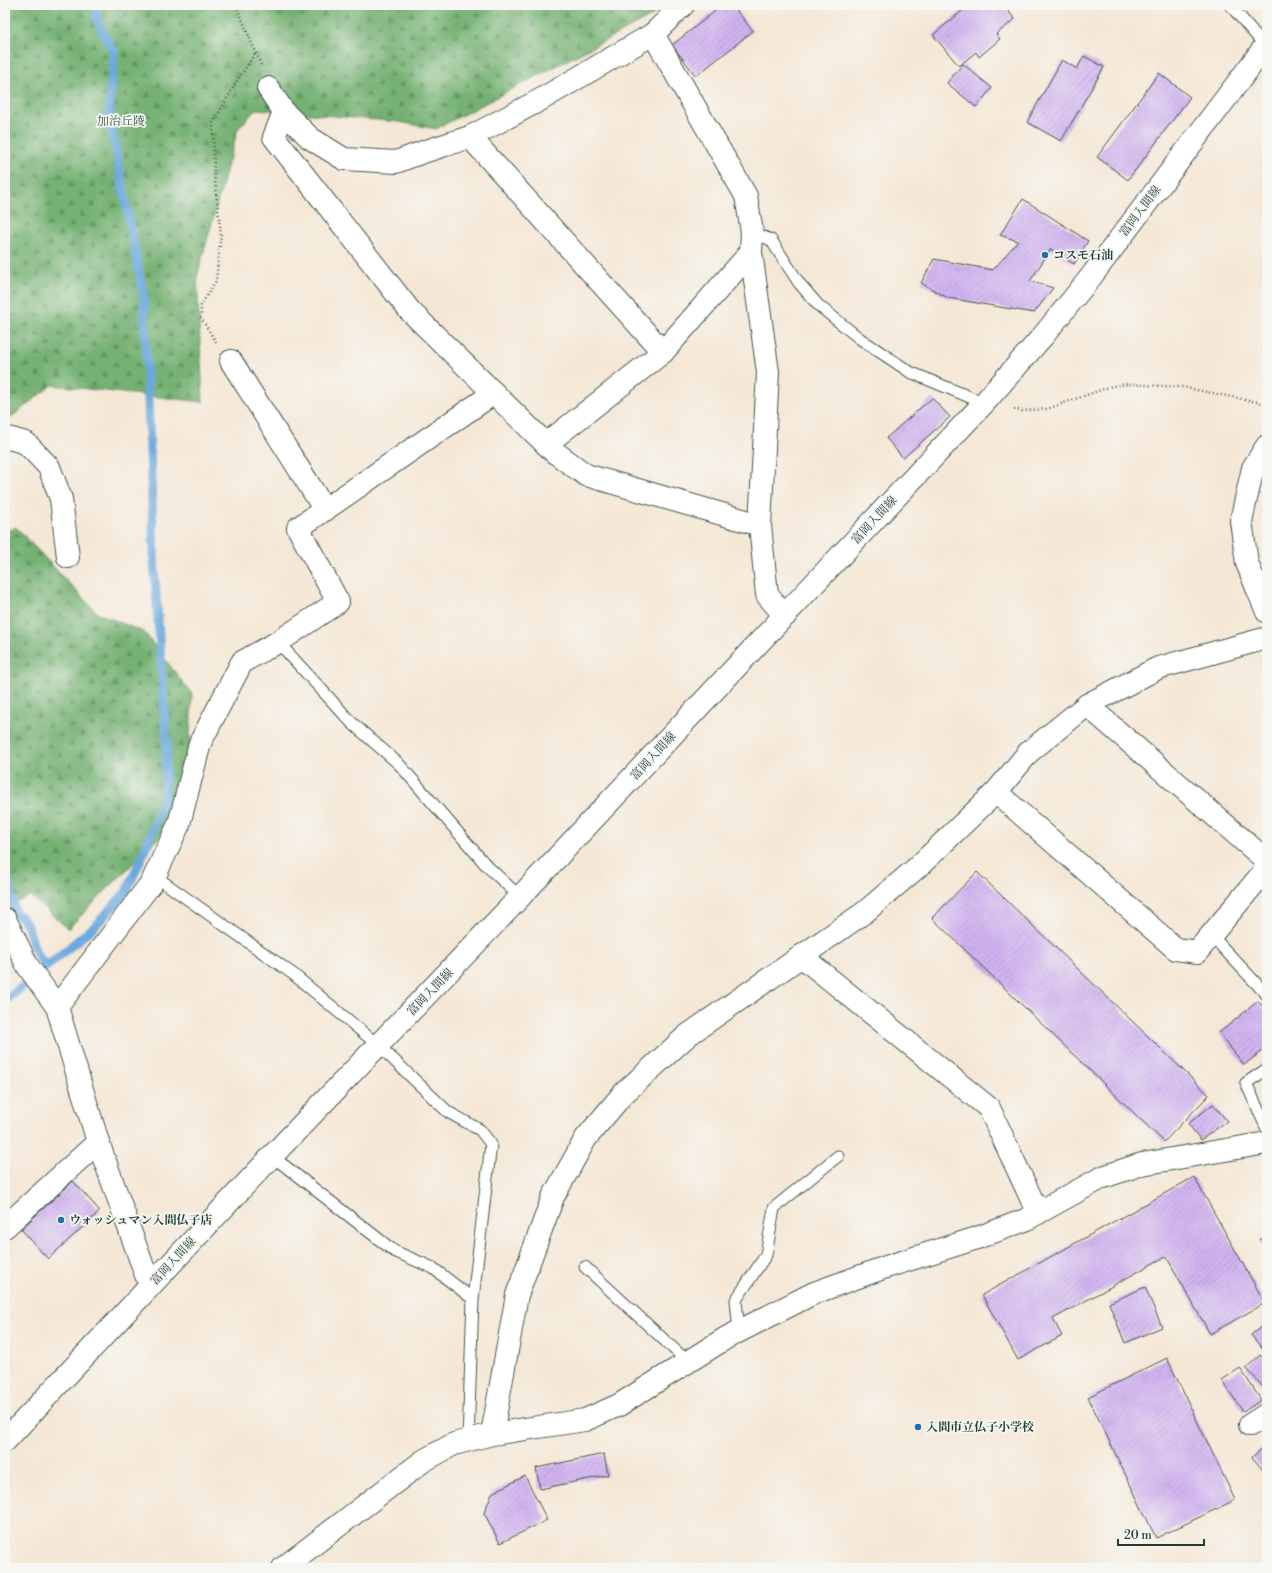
<svg xmlns="http://www.w3.org/2000/svg" width="1272" height="1573" font-family="'Libre Bodoni','Noto Serif JP',serif">
<style>
.forest{fill:url(#forest-firs);stroke:#4a7753}
.lines{fill:none;stroke-linecap:round;stroke-linejoin:round}
.stream{stroke:#6ba9dd;stroke-width:9}
.building{fill:url(#building-hatch)}
.lane-casing{stroke:#3f564c;stroke-width:13}
.street-casing{stroke:#3f564c;stroke-width:24}
.secondary-casing{stroke:#3f564c;stroke-width:24}
.path{stroke:#3f564c;stroke-width:2.5;stroke-dasharray:1 3;stroke-linecap:butt}
.lane{stroke:#fff;stroke-width:11}
.street{stroke:#fff;stroke-width:22}
.secondary{stroke:#fff;stroke-width:22}
.poi-dot{fill:#1f6fb2;stroke:#f6f6f2;stroke-width:1.5}
.labels{text-anchor:middle;stroke-width:3.5;stroke-linejoin:round;paint-order:stroke}
.park-label{font-size:12px;fill:#365a44;stroke:#f6f6f2}
.street-label{font-size:12px;fill:#1f3d34;stroke:#f6f6f2}
.poi-label{font-size:12px;font-weight:bold;fill:#1f3d34;stroke:#f6f6f2;text-anchor:start}
</style>
<defs>
<pattern id="forest-firs" width="22" height="20" patternUnits="userSpaceOnUse"><rect width="22" height="20" fill="#75b172"/><path d="M5 1l3.5 6h-7zM16 11l3.5 6h-7z" fill="#5f915e"/></pattern>
<pattern id="building-hatch" width="6" height="6" patternUnits="userSpaceOnUse"><rect width="6" height="6" fill="#d2b3f1"/><path d="M-1 1l2-2M0 6l6-6M5 7l2-2" fill="none" stroke="#aa93c4"/></pattern>
</defs>
<rect width="100%" height="100%" fill="#f6f6f2"/>
<filter id="ink" filterUnits="userSpaceOnUse"><feTurbulence type="fractalNoise" baseFrequency=".025" numOctaves="2"/><feDisplacementMap in="SourceGraphic" scale="8" xChannelSelector="R" yChannelSelector="G"/><feConvolveMatrix kernelMatrix="1 2 1 2 8 2 1 2 1" color-interpolation-filters="sRGB"/></filter>
<filter id="wash" filterUnits="userSpaceOnUse"><feTurbulence type="fractalNoise" baseFrequency=".012" numOctaves="4" result="noise"/><feDisplacementMap in="SourceGraphic" scale="16" xChannelSelector="R" yChannelSelector="G"/><feGaussianBlur stdDeviation="0.9" result="paint"/><feColorMatrix in="noise" values="0 0 0 0 0 0 0 0 0 0 0 0 0 0 0 0 0 1.4 0 .05"/><feComposite in="paint" operator="in"/></filter>
<g filter="url(#wash)">
<rect width="100%" height="100%" fill="#f5e7d5"/>
<g class="forest">
<polygon points="5,5 660,5 652,16 436,129 399,122 256,109 238,129 197,277 203,402 52,385 5,422"/>
<polygon points="16,527 97,613 144,632 192,694 187,809 68,929 31,896 5,908 5,532"/>
</g>
<g class="lines">
<g class="stream">
<path d="M5,866L15,913C32,921 29,939 37,954C39,958 43,962 46,966"/>
<polyline points="5,1001 95,926 126,892 146,848 164,798 167,745 155,579 144,297 109,115 114,53 97,20 96,5"/>
</g>
</g>
<g id="blocks">
<g class="building">
<polygon points="723,5 732,5 753,31 696,76 672,45"/>
<polygon points="969,5 1003,5 1015,19 996,34 1000,39 979,57 976,52 959,66 933,35"/>
<polygon points="1084,56 1104,67 1061,141 1027,122 1062,60 1077,69"/>
<polygon points="963,64 992,88 976,107 947,83"/>
<polygon points="1159,73 1190,97 1128,180 1097,157"/>
<polygon points="1023,199 1088,241 1074,264 1051,249 1030,281 1053,288 1034,313 948,298 921,283 934,259 993,270 1018,241 1000,235"/>
<polygon points="932,398 950,417 903,458 886,438"/>
<polygon points="977,872 1209,1095 1164,1142 932,918"/>
<polygon points="1258,1001 1267,1012 1267,1047 1244,1065 1219,1033"/>
<polygon points="1213,1104 1227,1121 1201,1140 1188,1124"/>
<polygon points="1194,1177 1265,1303 1210,1334 1166,1256 1053,1319 1062,1336 1018,1360 982,1295"/>
<polygon points="73,1181 100,1211 48,1259 21,1229"/>
<polygon points="1267,1235 1267,1252 1260,1240"/>
<polygon points="1145,1287 1162,1327 1125,1343 1109,1303"/>
<polygon points="1267,1322 1267,1354 1251,1335"/>
<polygon points="1260,1355 1267,1363 1267,1391 1246,1368"/>
<polygon points="1167,1358 1235,1500 1156,1538 1088,1397"/>
<polygon points="1240,1368 1261,1400 1243,1412 1222,1380"/>
<polygon points="1267,1444 1267,1475 1252,1457"/>
<polygon points="604,1454 608,1475 540,1489 536,1468"/>
<polygon points="525,1476 547,1520 500,1543 484,1513 492,1493"/>
</g>
</g>
</g>
<g filter="url(#ink)">
<use href="#blocks" fill-opacity="0" stroke="#3f564c" stroke-width="1"/>
<g class="lines">
<defs>
<g id="lane">
<polyline points="1230,5 1267,48"/>
<polyline points="752,232 771,240 799,283 818,305 859,338 910,372 984,403"/>
<polyline points="278,642 352,723 399,764 486,865 520,897"/>
<polyline points="155,876 293,974 378,1045 448,1112 480,1130 491,1144 473,1299 468,1440"/>
<polyline points="1212,936 1267,995"/>
<polyline points="1267,1069 1246,1083 1267,1129"/>
<polyline points="272,1156 394,1251 433,1268 473,1299"/>
<polyline points="585,1267 688,1362"/>
<polyline points="739,1332 736,1300 766,1255 774,1208 838,1156"/>
</g>
<g id="street">
<polyline points="653,34 746,196 752,232 751,252 768,372 760,525 767,595 785,616"/>
<polyline points="268,88 284,112 310,138 344,159 396,162 423,152 470,137 540,100 653,34 683,5"/>
<polyline points="284,112 274,137 410,311 553,451 586,475 760,525"/>
<polyline points="470,137 663,352"/>
<polyline points="231,361 325,510"/>
<polyline points="5,437 26,443 49,467 61,499 68,557"/>
<polyline points="546,444 663,352 751,252"/>
<polyline points="1267,582 1257,588 1267,612"/>
<polyline points="1257,588 1247,563 1241,521 1253,468 1267,446"/>
<polyline points="1087,705 1267,861"/>
<polyline points="996,792 1176,949 1197,952 1267,868"/>
<polyline points="5,919 27,965 57,1007"/>
<polyline points="801,956 989,1108 1038,1213"/>
<polyline points="5,1227 98,1142"/>
<polyline points="150,1286 98,1142 57,1007 152,882 179,824 200,743 242,662 278,642 338,602 298,528 494,393"/>
<polyline points="1250,1425 1267,1414"/>
<polyline points="492,1434 517,1295 553,1197 586,1138 623,1094 688,1035 865,912 920,865 996,792 1029,752 1087,705 1158,668 1267,638"/>
<polyline points="283,1568 423,1461 454,1444 492,1434 585,1420 619,1405 726,1338 814,1293 886,1267 977,1238 1025,1220 1103,1177 1142,1164 1267,1143"/>
</g>
<polyline id="secondary" points="5,1441 272,1156 520,897 984,403 1043,336 1090,278 1267,44"/>
</defs>
<use href="#lane" class="lane-casing"/>
<use href="#street" class="street-casing"/>
<use href="#secondary" class="secondary-casing"/>
<g class="path">
<polyline points="236,5 261,65"/>
<polyline points="216,342 201,318 201,305 216,281 221,235 214,175 213,123 237,81 256,52"/>
<polyline points="1014,409 1022,411 1047,409 1112,386 1127,384 1182,387 1267,404"/>
</g>
<use href="#lane" class="lane"/>
<use href="#street" class="street"/>
<use href="#secondary" class="secondary"/>
</g>
</g>
<g class="poi-dot">
<circle cx="1045" cy="255" r="4"/>
<circle cx="61" cy="1220" r="4"/>
<circle cx="918" cy="1427" r="4"/>
</g>
<g class="labels">
<g class="park-label">
<text x="121" y="125">加治丘陵</text>
</g>
<g class="street-label">
<text transform="translate(1140 211) rotate(-53)" y="4">富岡入間線</text>
<text transform="translate(874 520) rotate(-47)" y="4">富岡入間線</text>
<text transform="translate(653 756) rotate(-47)" y="4">富岡入間線</text>
<text transform="translate(430 992) rotate(-46)" y="4">富岡入間線</text>
<text transform="translate(173 1261) rotate(-47)" y="4">富岡入間線</text>
</g>
<g class="poi-label">
<text x="1053" y="259">コスモ石油</text>
<text x="69" y="1224">ウォッシュマン入間仏子店</text>
<text x="926" y="1431">入間市立仏子小学校</text>
</g>
</g>
<rect width="1272" height="1573" fill="none" stroke="#f6f6f2" stroke-width="20"/>
<path d="M1118 1539v6h86v-6" fill="none" stroke="#1f3d34" stroke-width="2"/>
<text x="1124" y="1539" font-size="12" fill="#1f3d34" stroke="#f6f6f2" stroke-width="3" paint-order="stroke">20 m</text>
</svg>
